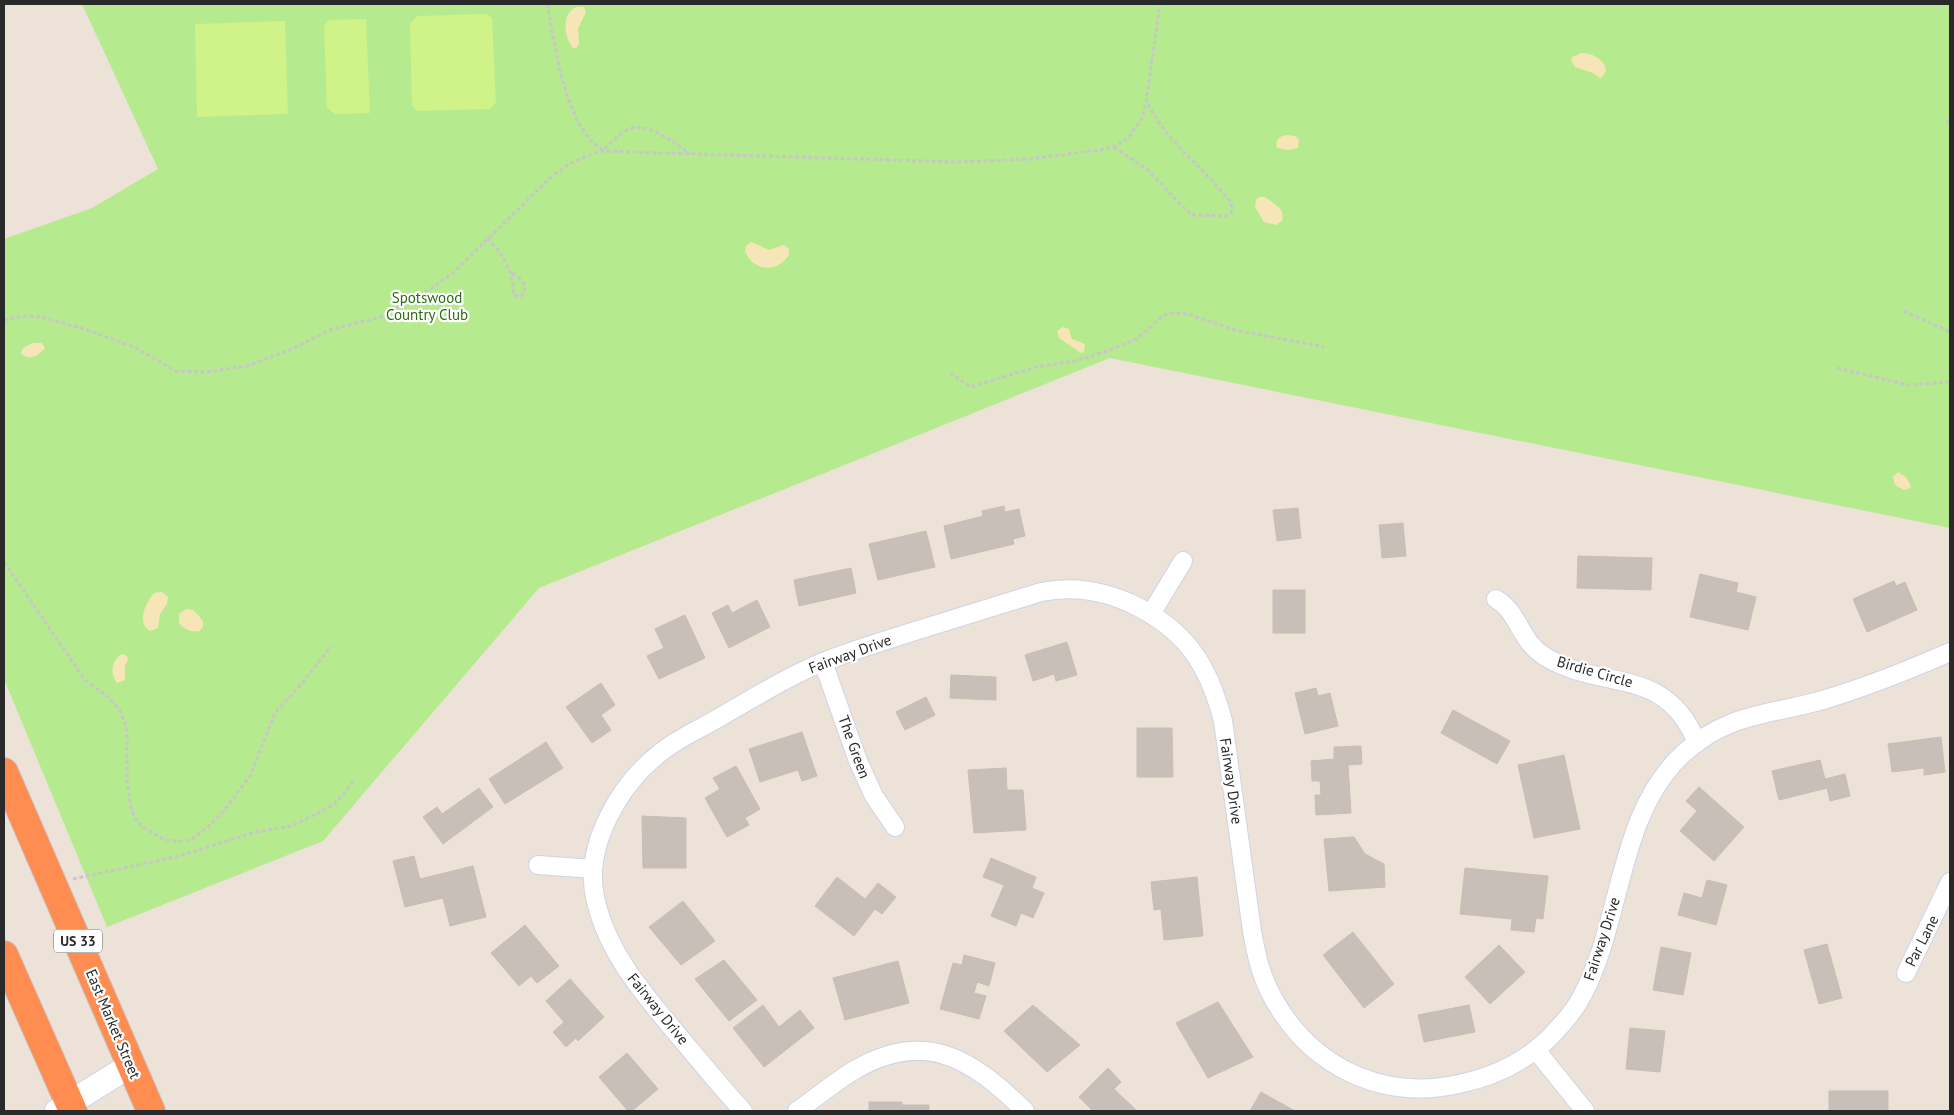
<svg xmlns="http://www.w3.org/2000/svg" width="1954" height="1115" font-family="'PT Sans',sans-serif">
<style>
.green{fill:#b6ea8e}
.sand{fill:#f6e6b7}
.pitch{fill:#cff289}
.building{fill:#c8bfb8;stroke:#c8beb2}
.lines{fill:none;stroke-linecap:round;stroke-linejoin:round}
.street-casing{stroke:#ced4e4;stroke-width:20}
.secondary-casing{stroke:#ced4e4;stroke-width:26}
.highway-casing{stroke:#c7c7c7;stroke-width:30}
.path{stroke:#c7c7c7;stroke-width:3;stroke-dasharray:4 2.5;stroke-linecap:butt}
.street{stroke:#fff;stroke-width:18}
.secondary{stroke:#fff;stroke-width:24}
.highway{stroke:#ff8c51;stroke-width:28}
.labels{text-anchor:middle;stroke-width:4.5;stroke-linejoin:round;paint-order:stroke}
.shield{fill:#fff;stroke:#696969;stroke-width:1}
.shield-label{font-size:14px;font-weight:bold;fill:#292929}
.park-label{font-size:15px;fill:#2d6c12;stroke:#fff}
.street-label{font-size:15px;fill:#292929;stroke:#fff}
</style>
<rect width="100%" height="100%" fill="#ede2d8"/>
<polygon class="green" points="82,4 1950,4 1950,528 1110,358 539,588 323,841 107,927 4,679 4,239 92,208 158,169"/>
<g class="sand">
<path d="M576,7H584L586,12L578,29L579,44L576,48H573C564,37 561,14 576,7Z"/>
<path d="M1581,53C1592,53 1605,59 1606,71L1603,76L1600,78L1593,73L1575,67L1571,60L1572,57Z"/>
<path d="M1287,135L1295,136L1299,140L1298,148L1288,150L1277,148C1275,140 1279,136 1287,135Z"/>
<path d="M1259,197H1265C1274,204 1286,209 1282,221L1276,225L1264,222L1255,207L1256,200Z"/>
<path d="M751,242L769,250L784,245L789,249V255C777,273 753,272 745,251L746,246Z"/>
<polygon points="1063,327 1069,329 1072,339 1085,344 1084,352 1081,353 1059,338 1057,331"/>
<path d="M32,343H42L45,348C38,356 30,361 21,354L22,349Z"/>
<polygon points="1898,472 1906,477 1911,486 1910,488 1904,490 1895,485 1893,477"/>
<path d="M162,592L168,597L167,604L160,614L158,628L150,631C136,623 146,602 154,593Z"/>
<path d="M186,609L193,610C199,616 208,622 200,631C193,633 183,629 179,623V614Z"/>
<path d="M122,654L127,656L128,660L125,666V680L117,683C110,673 111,661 122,654Z"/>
</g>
<g class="pitch">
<polygon points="486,14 492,18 496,103 490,109 417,111 412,105 410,24 417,16"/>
<polygon points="366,19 370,113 335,114 327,108 324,26 329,20"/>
<polygon points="285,21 288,114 197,117 195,24"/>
</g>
<g class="building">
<polygon points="1004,506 1005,512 1019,509 1025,536 1013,539 1014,544 951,559 944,526 983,516 982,511"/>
<polygon points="1298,508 1301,538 1277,541 1273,510"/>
<polygon points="1403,523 1406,556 1382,558 1379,525"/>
<polygon points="926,531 935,567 878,580 869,544"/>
<polygon points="1578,556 1652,558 1651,590 1577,588"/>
<polygon points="851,568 856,593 799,606 794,580"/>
<polygon points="1700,574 1738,583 1736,592 1756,597 1748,630 1690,617"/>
<polygon points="1894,581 1896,586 1905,582 1917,610 1867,632 1853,599"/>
<rect x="1273" y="590" width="32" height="43"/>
<polygon points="757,600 770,627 729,648 712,613 728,605 732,613"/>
<polygon points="685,615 705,658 659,679 647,656 664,648 655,629"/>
<polygon points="1067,642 1077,675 1056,681 1054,674 1033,681 1025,655"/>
<polygon points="951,675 996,677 996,700 950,698"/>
<polygon points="601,683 615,705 601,715 611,730 592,743 566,707"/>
<polygon points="1316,688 1318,696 1330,693 1338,726 1305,734 1295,693"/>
<polygon points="926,697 935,715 905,730 896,712"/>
<polygon points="1453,710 1510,741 1497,764 1441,733"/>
<polygon points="1137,728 1172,728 1173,777 1137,777"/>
<polygon points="802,732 817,776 802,781 798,770 760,782 749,749"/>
<polygon points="1941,737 1945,772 1924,775 1924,768 1892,772 1888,744"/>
<polygon points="546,742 563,768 505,804 489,779"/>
<polygon points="1361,746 1362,764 1348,765 1351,813 1316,815 1315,795 1321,795 1320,781 1312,781 1311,761 1334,759 1334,747"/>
<polygon points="1564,755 1580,829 1534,838 1518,765"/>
<polygon points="1820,760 1825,779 1845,774 1850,796 1830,801 1827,788 1779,800 1772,771"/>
<polygon points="736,766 760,809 745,818 749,825 727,837 705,798 720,789 713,778"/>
<polygon points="1006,768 1007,790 1023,790 1026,830 974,833 968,770"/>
<polygon points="1699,787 1744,827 1714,861 1680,831 1697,811 1686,801"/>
<polygon points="479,788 493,807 443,844 423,817 437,807 442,814"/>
<polygon points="642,816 686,818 686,868 643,868"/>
<polygon points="1354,837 1365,854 1384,864 1385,887 1329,891 1324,839"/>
<polygon points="414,856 420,879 473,866 486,917 450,926 443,898 405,907 393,861"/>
<polygon points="991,858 1036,877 1032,888 1044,893 1033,918 1021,913 1016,926 991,916 1004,885 983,877"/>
<polygon points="1465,868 1548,876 1543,919 1536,918 1534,932 1511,930 1512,919 1460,914"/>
<polygon points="837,877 865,899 878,883 896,897 882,914 875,909 854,936 815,906"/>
<polygon points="1197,877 1203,936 1164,940 1161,909 1154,910 1151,882"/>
<polygon points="1707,880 1727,885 1716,925 1678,915 1684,893 1702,898"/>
<polygon points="683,901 715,941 681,965 649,927"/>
<polygon points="525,925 559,966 537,983 531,976 519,986 491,953"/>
<polygon points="1353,932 1394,984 1364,1008 1323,955"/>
<polygon points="1827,944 1842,998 1819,1004 1804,950"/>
<polygon points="1499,945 1525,972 1490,1004 1465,977"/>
<polygon points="1661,947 1691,953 1683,995 1653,990"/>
<polygon points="964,955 995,963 989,986 977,982 974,993 986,996 979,1019 940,1009 953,963 962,965"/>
<polygon points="724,960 757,1000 729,1021 695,979"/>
<polygon points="898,961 909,1003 845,1020 833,978"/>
<polygon points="570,979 604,1017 578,1041 576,1038 566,1047 553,1032 564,1022 546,1001"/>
<polygon points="1218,1002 1253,1057 1208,1078 1176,1023"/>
<polygon points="763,1005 779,1027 800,1010 814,1028 764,1067 733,1028"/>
<polygon points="1033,1005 1080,1045 1047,1072 1004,1031"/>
<polygon points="1469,1005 1475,1032 1424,1042 1418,1015"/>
<polygon points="1630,1028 1665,1031 1660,1072 1626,1069"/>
<polygon points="627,1053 658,1089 632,1111 628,1111 599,1077"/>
<polygon points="1108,1068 1121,1082 1114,1089 1137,1111 1093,1111 1079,1097"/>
<rect x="1829" y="1091" width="59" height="20"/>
<polygon points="1261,1092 1295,1111 1250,1111"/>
<polygon points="869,1102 902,1102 902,1105 929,1105 929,1111 869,1111"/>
</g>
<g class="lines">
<defs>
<g id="street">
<path d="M1496,599C1519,612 1519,640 1544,656C1601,692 1666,664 1697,743"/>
<polyline points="1151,614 1183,561"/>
<polyline points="823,662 858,761 874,796 895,827"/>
<polyline points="538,865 593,869"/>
<polyline points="1906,973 1950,882"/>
<polyline points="1536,1050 1585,1111"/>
<path d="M743,1111C720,1086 699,1060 677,1034C643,993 606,951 595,897C584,845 620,784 660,753C678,738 702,728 722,716C755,697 787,677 823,662C853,650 884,641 915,631C957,618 999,605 1041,592C1073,586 1100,590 1130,603C1185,629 1208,663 1223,721L1252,931C1256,954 1261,977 1273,998C1311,1067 1382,1101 1459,1084C1492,1077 1523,1063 1548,1039C1560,1027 1574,1012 1582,996C1623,920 1617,814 1684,753C1728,713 1770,715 1823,700C1866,687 1909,670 1950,652"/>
<path d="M797,1111C816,1098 833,1083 853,1071C925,1028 972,1059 1025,1111"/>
</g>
<polyline id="secondary" points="57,1111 131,1065"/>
<g id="highway">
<polyline points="4,772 151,1111"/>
<polyline points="4,955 73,1111"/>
</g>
</defs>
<use href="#street" class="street-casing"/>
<use href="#secondary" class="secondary-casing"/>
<use href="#highway" class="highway-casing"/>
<g class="path">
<path d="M547,4C556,46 564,127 603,150C611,143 618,135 627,130C647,120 675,143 690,154"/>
<polyline points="1946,121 1950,123"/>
<path d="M1114,147L1149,171L1184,208L1192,215L1226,216L1231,213L1232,207L1230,201C1204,168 1165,141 1147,102"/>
<path d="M488,238L501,254L511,273L514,295L521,297C530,286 521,278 511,273"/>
<polyline points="1904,311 1950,332"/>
<polyline points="4,320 23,316 41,317 91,331 136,348 176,371 206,372 247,366 294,348 330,330 384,316 432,288 454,272 551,177 569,164 599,151 956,162 1030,159 1106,149 1119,144 1129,137 1142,118 1146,102 1160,4"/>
<polyline points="1837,368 1908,385 1950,382"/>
<polyline points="950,373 971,387 1036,367 1075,361 1107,351 1138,338 1164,315 1172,313 1188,314 1235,330 1324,347"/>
<polyline points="4,562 85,680 108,697 119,709 125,723 127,734 127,781 131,807 135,818 141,826 165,840 182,841 192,839 208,827 223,812 250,776 275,713 304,681 331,646"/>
<polyline points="73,879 179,856 255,832 292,826 334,805 355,779"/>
</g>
<use href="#street" class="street"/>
<use href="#secondary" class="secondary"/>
<use href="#highway" class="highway"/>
</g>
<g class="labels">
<rect class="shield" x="54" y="929.5" width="48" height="23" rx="4"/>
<g class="shield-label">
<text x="78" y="946">US 33</text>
</g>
<g class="park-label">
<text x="427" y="303">Spotswood<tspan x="427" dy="17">Country Club</tspan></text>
</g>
<g class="street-label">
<text transform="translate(850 654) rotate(-20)" y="5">Fairway Drive</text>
<text transform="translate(1595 672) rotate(16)" y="5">Birdie Circle</text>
<text transform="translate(854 747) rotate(70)" y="5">The Green</text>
<text transform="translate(1231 781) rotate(82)" y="5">Fairway Drive</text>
<text transform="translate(1602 939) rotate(-72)" y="5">Fairway Drive</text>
<text transform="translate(1922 941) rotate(-63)" y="5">Par Lane</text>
<text transform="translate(658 1009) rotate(51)" y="5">Fairway Drive</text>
<text transform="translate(113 1024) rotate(67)" y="5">East Market Street</text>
</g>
</g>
<rect width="1954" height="1115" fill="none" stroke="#292929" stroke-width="10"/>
</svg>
